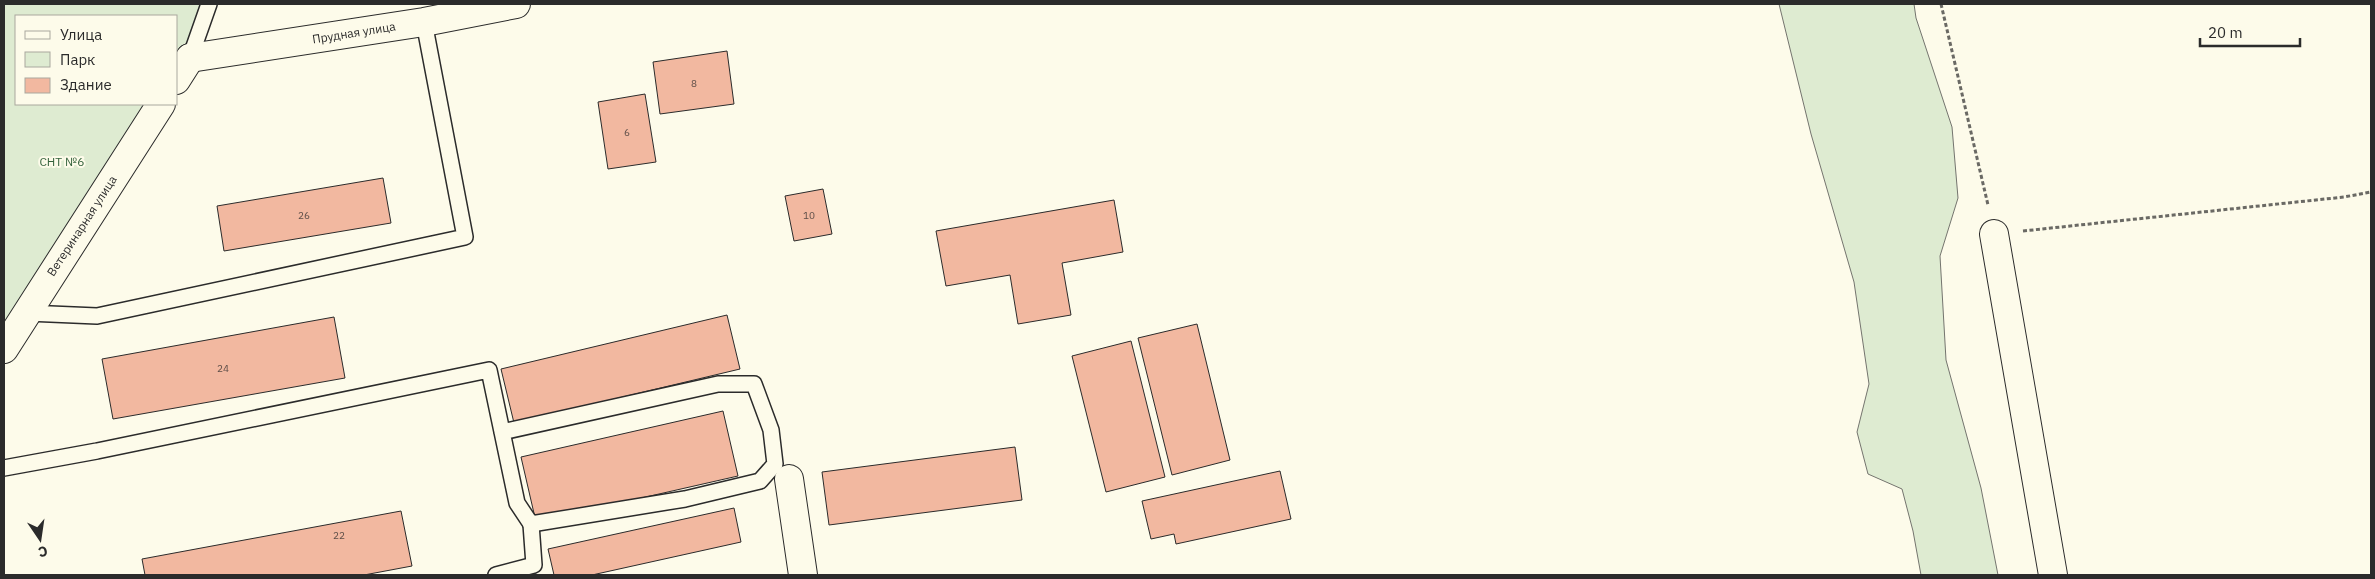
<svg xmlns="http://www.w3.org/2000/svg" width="2375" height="579" font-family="'IBM Plex Sans',sans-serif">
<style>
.green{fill:#deebd1;stroke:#74746e}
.building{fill:#f2b8a0;stroke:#2b2b2b}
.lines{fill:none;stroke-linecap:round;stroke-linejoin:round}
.lane-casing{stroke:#2b2b2b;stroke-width:18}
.street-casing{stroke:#2b2b2b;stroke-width:30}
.secondary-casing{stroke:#2b2b2b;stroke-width:30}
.path{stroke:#6a6964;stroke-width:3;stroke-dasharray:4 2.5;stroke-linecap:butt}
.lane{stroke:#fdfbea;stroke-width:15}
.street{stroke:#fdfbea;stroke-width:28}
.secondary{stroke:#fdfbea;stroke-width:28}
.labels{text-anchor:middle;stroke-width:4;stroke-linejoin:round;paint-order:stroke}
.number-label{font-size:10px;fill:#5d4e48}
.street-label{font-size:12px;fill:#2b2b2b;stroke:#fdfbea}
.park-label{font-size:12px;fill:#34623c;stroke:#fdfbea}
</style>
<rect width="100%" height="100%" fill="#fdfbea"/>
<g class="green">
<polygon points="4,4 212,4 196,65 176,95 176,16 16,16 16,104 170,104 4,362"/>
<polygon points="1779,4 1914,4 1916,18 1952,127 1958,198 1940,256 1946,360 1981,488 1998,575 1921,575 1913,531 1902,489 1868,474 1857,432 1869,384 1854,282 1811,134"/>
</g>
<g class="building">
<polygon points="727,51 734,104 660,114 653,62"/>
<polygon points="645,94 656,162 608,169 598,102"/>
<polygon points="383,178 391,223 224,251 217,206"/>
<polygon points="823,189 832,234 794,241 785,196"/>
<polygon points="1114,200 1123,252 1062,263 1071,315 1018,324 1010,275 946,286 936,231"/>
<polygon points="727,315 740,369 514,423 501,369"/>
<polygon points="334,317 345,378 113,419 102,359"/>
<polygon points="1197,324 1230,460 1172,475 1138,338"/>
<polygon points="1131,341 1165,477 1106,492 1072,356"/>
<polygon points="723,411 738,476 536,522 521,457"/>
<polygon points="1015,447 1022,500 829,525 822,472"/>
<polygon points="1280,471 1291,519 1176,544 1174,534 1151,539 1142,501"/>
<polygon points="734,508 741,542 592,575 554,575 548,549"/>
<polygon points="401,511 412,566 364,575 145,575 142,559"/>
</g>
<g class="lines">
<defs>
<g id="lane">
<polyline points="190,58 209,4"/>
<polyline points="27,313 97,316 465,237 424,22"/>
<polyline points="4,468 97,451 489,370 517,503 531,524 685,499 760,481 775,464 771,430 754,384 718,384 502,432"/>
<polyline points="496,575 534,565 531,524"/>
</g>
<g id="street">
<polyline points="190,58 424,22 516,4"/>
<polyline points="1994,234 2053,575"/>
<polyline points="789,479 803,575"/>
</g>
<g id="secondary">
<polyline points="176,80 190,58"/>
<polyline points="4,349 161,104"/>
</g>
</defs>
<use href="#lane" class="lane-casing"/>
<use href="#street" class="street-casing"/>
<use href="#secondary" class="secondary-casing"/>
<g class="path">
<polyline points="1941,4 1988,205"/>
<polyline points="2023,231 2344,197 2371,192"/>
</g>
<use href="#lane" class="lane"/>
<use href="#street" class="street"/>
<use href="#secondary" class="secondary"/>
</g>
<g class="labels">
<g class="number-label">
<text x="694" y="87">8</text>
<text x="627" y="136">6</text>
<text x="304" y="219">26</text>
<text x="809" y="219">10</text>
<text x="223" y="372">24</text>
<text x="339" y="539">22</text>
</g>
<g class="street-label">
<text transform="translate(354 33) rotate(-9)" y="4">Прудная улица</text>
<text transform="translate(82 226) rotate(-57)" y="4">Ветеринарная улица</text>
</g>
<g class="park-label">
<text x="62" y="166">СНТ №6</text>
</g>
</g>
<rect width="2375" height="579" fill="none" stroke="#2b2b2b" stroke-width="10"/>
<rect x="15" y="15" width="162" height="90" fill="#fdfbea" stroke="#a9a89e"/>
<rect x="25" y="31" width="25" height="8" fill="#fdfbea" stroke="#a9a89e"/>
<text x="60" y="40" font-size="15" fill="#2b2b2b">Улица</text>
<rect x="25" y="52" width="25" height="15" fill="#deebd1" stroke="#a9a89e"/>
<text x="60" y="65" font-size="15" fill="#2b2b2b">Парк</text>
<rect x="25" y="78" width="25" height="15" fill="#f2b8a0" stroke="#a9a89e"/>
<text x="60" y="90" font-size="15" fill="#2b2b2b">Здание</text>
<g transform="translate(40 539) rotate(167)" stroke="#fdfbea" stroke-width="4" paint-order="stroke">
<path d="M0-4L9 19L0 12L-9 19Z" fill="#2b2b2b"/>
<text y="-8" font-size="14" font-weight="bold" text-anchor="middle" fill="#2b2b2b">С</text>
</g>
<path d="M2200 38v8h100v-8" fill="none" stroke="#2b2b2b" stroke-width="2.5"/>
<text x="2208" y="38" font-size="15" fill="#2b2b2b" stroke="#fdfbea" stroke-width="4" paint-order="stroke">20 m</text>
</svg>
